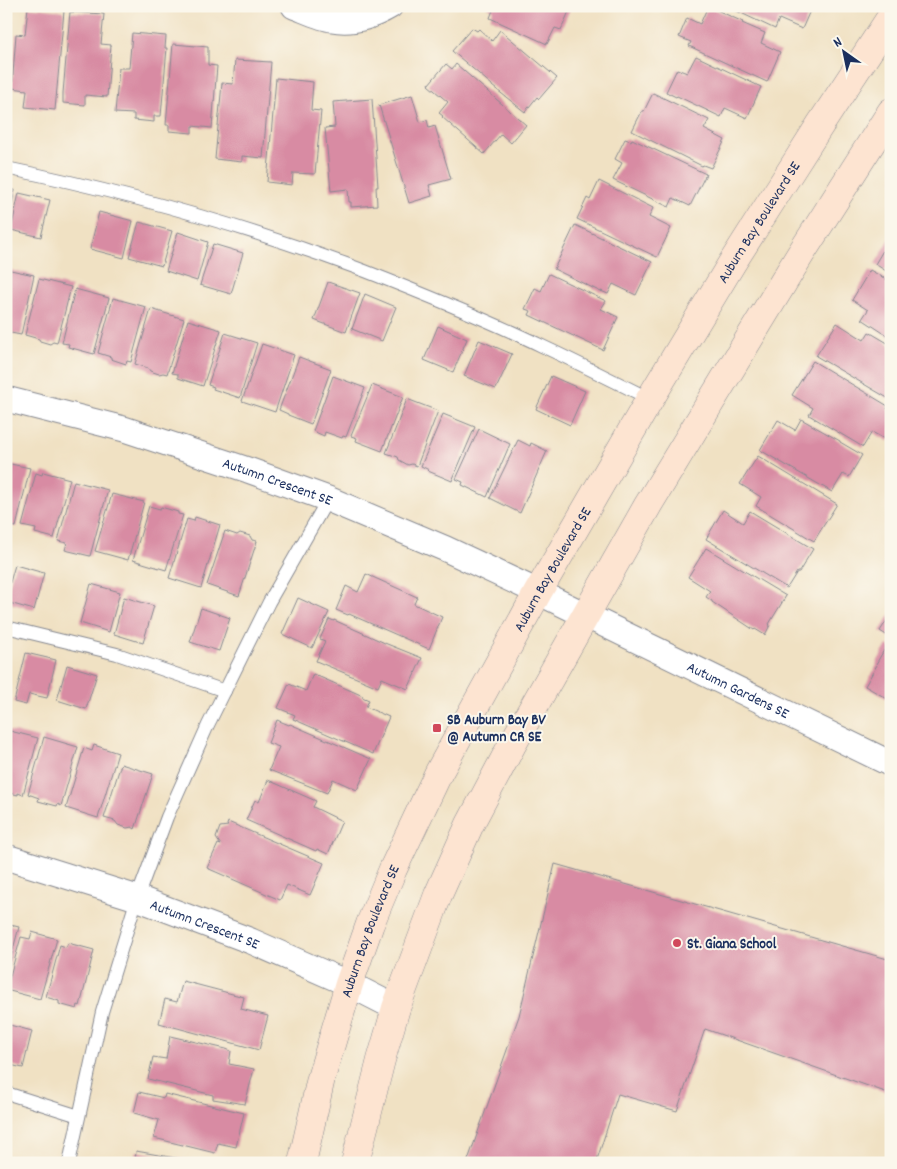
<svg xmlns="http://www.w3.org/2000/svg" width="897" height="1169" font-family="Dekko,sans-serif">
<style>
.building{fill:#d88ba3}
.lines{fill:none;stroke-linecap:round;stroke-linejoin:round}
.lane-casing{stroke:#868890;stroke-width:14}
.street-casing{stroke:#868890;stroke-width:27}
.secondary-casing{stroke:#868890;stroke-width:29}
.lane{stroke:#fff;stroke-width:12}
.street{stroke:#fff;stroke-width:25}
.secondary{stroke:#fde4d1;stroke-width:28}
.poi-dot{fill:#d1495b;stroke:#fbf7ec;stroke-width:2}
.labels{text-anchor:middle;stroke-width:4;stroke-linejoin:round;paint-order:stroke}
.street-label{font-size:15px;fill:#1b2f5e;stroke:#fbf7ec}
.poi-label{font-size:15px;font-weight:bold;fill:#1b2f5e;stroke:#fbf7ec;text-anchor:start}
</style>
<rect width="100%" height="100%" fill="#fbf7ec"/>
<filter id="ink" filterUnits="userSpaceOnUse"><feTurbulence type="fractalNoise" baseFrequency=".02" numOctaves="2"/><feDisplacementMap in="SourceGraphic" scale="10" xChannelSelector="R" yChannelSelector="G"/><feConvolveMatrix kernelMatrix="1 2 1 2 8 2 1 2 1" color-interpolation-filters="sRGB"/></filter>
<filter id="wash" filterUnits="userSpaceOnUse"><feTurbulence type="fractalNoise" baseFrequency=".0096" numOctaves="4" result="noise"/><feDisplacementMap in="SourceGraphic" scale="20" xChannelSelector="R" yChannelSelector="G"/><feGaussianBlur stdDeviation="1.12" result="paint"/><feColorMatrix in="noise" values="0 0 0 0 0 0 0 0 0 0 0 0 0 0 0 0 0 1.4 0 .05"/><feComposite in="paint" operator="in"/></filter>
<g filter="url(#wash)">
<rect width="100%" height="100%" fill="#f0e1c3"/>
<g id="blocks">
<g class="building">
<polygon points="487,6 567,6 570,9 561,30 555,28 547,44 490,18 493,10"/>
<polygon points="708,6 743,22 742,23 765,33 761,43 780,52 767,82 689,46 691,42 679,37 687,18 700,24"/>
<polygon points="726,6 812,6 802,29 779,19 775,29"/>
<polygon points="28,7 64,11 55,110 25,107 27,90 12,88 16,34 25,35"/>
<polygon points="70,12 104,14 101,44 111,45 107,97 85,95 85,105 63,103 63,93"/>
<polygon points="6,16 11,16 8,58 6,58"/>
<polygon points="472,28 477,31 479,29 492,41 500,30 557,78 539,99 537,97 525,112 492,86 492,85 452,51"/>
<polygon points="132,33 166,36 165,48 167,48 161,116 154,116 154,122 134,120 134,114 115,113 119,68 129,68"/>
<polygon points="173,44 208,47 208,65 217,66 212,128 192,126 192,133 169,131 169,125 166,125"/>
<polygon points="696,56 761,87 747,118 725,108 721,117 677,96 676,97 666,92 677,69 687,73"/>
<polygon points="235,60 271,62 263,158 242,156 242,162 215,159 222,83 233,84"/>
<polygon points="446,64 452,69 456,64 526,125 511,143 501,134 484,154 442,117 443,116 439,113 448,102 428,85"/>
<polygon points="276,78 313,82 311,110 321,111 315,174 293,173 292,185 267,182"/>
<polygon points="653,93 709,120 704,129 725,140 711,168 703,165 702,166 632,131 642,111 644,111"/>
<polygon points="412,95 420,122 427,120 429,128 435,126 451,179 429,185 432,196 409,203 379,105"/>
<polygon points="372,99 378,187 376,187 377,205 351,207 351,202 349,202 348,189 331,191 325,128 335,127 333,102"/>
<polygon points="625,139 631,141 632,139 706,174 690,206 673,198 669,207 613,180 622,163 615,159"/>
<polygon points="599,181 653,208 649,217 671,228 657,257 577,219 587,198 590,200"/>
<polygon points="6,189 15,190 7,228 6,227"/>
<polygon points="19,193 50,200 41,237 11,230"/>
<polygon points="99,212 133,221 124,258 90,249"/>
<polygon points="139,222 172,231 162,266 129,257"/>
<polygon points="575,225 652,262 636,295 613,284 608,294 601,291 601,292 554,269"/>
<polygon points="178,232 208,242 197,281 166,271"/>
<polygon points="891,237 891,274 875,264"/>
<polygon points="213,244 243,253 231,294 200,285"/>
<polygon points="6,269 34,275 21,335 6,332"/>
<polygon points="870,270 891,282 891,338 862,319 868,310 852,300"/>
<polygon points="549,274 606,301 601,309 618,317 603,350 529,315 531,311 525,309 535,288 541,291"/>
<polygon points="39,279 71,287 57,343 53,342 50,344 40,341 39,339 25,335"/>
<polygon points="328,282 360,293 346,332 314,320"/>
<polygon points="75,289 109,298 94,354 68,347 69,344 62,343"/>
<polygon points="365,294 396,307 382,341 352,329"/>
<polygon points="113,298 146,307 131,362 127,361 126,364 111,359 111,357 98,353"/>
<polygon points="151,309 184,319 167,374 163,373 159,374 150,371 148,368 135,364"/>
<polygon points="188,320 221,330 203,386 178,378 178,374 172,373"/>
<polygon points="837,323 864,340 869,332 891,345 891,400 816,356"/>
<polygon points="438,326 467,339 453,372 424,360"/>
<polygon points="225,333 257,343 240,398 213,389 214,387 208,385"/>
<polygon points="479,340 512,354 496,389 464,376"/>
<polygon points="262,344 294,355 275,412 242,401"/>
<polygon points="299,357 331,369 311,424 288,415 288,414 279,410"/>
<polygon points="813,361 888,406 887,409 891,411 891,437 888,441 872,432 863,447 809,415 813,408 792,395"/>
<polygon points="333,376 365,388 346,437 343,436 342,438 325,432 324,436 313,431"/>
<polygon points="551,376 585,391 570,425 536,409"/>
<polygon points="372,385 403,397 382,451 356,441 357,438 351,436"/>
<polygon points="407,399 438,411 417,466 412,464 408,465 399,460 398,457 386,453"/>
<polygon points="443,414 475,427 452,481 428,471 429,470 421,466"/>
<polygon points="801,419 840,441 840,442 862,455 849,477 843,474 832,492 760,450 778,420 795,430"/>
<polygon points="479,429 510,444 487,497 462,485 463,482 456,479"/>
<polygon points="518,440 530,446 531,443 547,451 520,513 490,498"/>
<polygon points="758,456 837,504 814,541 756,506 761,497 740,484"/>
<polygon points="6,463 30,468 16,527 6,525"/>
<polygon points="43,472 70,479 54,538 35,533 36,529 22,526 36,473 42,475"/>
<polygon points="74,481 108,490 90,556 65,550 67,543 58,541"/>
<polygon points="112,494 144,502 128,560 95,551"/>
<polygon points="149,506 160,509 161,507 178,512 178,514 183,515 166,570 133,560"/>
<polygon points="723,510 743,523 750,511 813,549 799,572 797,572 787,588 706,539"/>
<polygon points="195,517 220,525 201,588 169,578 187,519 194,521"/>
<polygon points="225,531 237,535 240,533 250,536 252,540 257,541 239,596 207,585"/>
<polygon points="706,548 786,596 769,624 770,625 765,635 755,629 754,630 712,602 712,601 706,597 710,591 688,577"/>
<polygon points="15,565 44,573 34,610 6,602 6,596"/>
<polygon points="366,574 417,597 414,604 442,617 429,649 349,614 348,615 336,610 346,586 358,592"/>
<polygon points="91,584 120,592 109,632 80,623"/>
<polygon points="124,597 154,606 143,643 114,634"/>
<polygon points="298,598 329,612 312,648 282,634"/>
<polygon points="201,608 230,618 219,651 190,642"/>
<polygon points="891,614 891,638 880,631"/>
<polygon points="329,619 334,621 334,620 387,644 422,658 408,689 382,678 378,687 316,661 325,641 320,639"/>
<polygon points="887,645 891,647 891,701 865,686 877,665 876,664"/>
<polygon points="26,653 56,660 47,698 29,694 26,705 14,702"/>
<polygon points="67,665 97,674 86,709 57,700"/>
<polygon points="313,674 363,696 362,697 369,700 366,707 389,717 373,754 293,719 295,715 278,708 289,684 306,691"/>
<polygon points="277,720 289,725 290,724 371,759 357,790 333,779 327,793 269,770 279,747 268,743"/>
<polygon points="6,730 38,738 23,795 18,793 18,795 6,792"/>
<polygon points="44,737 78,747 61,806 58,804 57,806 38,801 39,798 28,794"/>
<polygon points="94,745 118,753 98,818 66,808 84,748 92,751"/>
<polygon points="121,764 153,774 135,829 132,827 127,828 118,825 115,821 104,818"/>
<polygon points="268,780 316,801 313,807 342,821 328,854 317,849 316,851 246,820 255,800 259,802"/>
<polygon points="228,822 324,863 310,895 287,885 280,900 207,868 218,844 221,845 216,838 220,827 228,826 227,825"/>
<polygon points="555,864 891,960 891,1094 705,1029 677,1111 618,1094 596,1163 467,1163 519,1016"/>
<polygon points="6,924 19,927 7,972 6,972"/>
<polygon points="32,932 57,939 40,999 6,990 21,937 30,939"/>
<polygon points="68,943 94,950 80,1006 78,1005 77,1009 59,1004 59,1001 46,997 60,945 66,947"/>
<polygon points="183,981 244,997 241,1009 268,1016 259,1050 159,1023 165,999 177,1002"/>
<polygon points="6,1024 32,1031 23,1068 6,1064"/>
<polygon points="170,1036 226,1049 231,1051 229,1064 254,1069 245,1104 213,1099 213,1095 148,1079 153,1057 166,1059"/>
<polygon points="139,1092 164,1098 165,1094 244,1113 236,1147 218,1143 215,1153 154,1138 159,1120 134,1113"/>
<polygon points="136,1151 198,1162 198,1163 135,1163"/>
</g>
</g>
</g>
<g filter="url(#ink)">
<use href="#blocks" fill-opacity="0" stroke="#868890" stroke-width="1"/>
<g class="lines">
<defs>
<g id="lane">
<path d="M6,168C128,193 248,227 365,271C424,294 484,318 542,346C578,363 614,381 650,399"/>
<polyline points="6,627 117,654 225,691"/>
<polyline points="6,1093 79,1116"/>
<polyline points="69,1163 102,1012 137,898 167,817 208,725 269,602 328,499"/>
</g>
<g id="street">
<path d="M294,6C305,10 321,18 332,19C352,23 373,16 390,6"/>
<path id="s1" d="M6,399L124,429L248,470L328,499L446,549L538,592L891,764"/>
<path id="s2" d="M6,857L137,898L251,941L349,984L396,1008"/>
</g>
<g id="secondary">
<path id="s3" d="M302,1163L321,1078L349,984L370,924L393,869L439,772L538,592L650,399L732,263L820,125L891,17"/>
<polyline points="355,1163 381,1060 396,1008 438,895 470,824 513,743 648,505 800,255 891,112"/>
</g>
</defs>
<use href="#lane" class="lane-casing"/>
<use href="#street" class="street-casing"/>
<use href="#secondary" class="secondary-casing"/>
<use href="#lane" class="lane"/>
<use href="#street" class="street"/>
<use href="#secondary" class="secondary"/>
</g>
</g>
<g class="poi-dot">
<rect x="432" y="723" width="10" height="10" rx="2.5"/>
<circle cx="677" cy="943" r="5"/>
</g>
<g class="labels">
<g class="street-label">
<text dy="5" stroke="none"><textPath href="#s3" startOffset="1052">Auburn Bay Boulevard SE</textPath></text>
<text dy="5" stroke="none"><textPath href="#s1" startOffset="284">Autumn Crescent SE</textPath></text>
<text dy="5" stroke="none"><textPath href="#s3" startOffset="648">Auburn Bay Boulevard SE</textPath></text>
<text dy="5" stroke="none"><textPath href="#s1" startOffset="790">Autumn Gardens SE</textPath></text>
<text dy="5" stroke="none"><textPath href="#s2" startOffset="210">Autumn Crescent SE</textPath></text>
<text dy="5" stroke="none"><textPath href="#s3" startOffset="242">Auburn Bay Boulevard SE</textPath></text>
</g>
<g class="poi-label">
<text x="447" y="724">SB Auburn Bay BV<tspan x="447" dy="17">@ Autumn CR SE</tspan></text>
<text x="687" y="948">St. Giana School</text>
</g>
</g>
<rect width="897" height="1169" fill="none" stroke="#fbf7ec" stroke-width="25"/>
<g transform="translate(844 52) rotate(327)" stroke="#fbf7ec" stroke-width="4" paint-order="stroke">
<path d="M0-4L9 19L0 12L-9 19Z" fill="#1b2f5e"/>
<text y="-8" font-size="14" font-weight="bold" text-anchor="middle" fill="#1b2f5e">N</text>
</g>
</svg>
